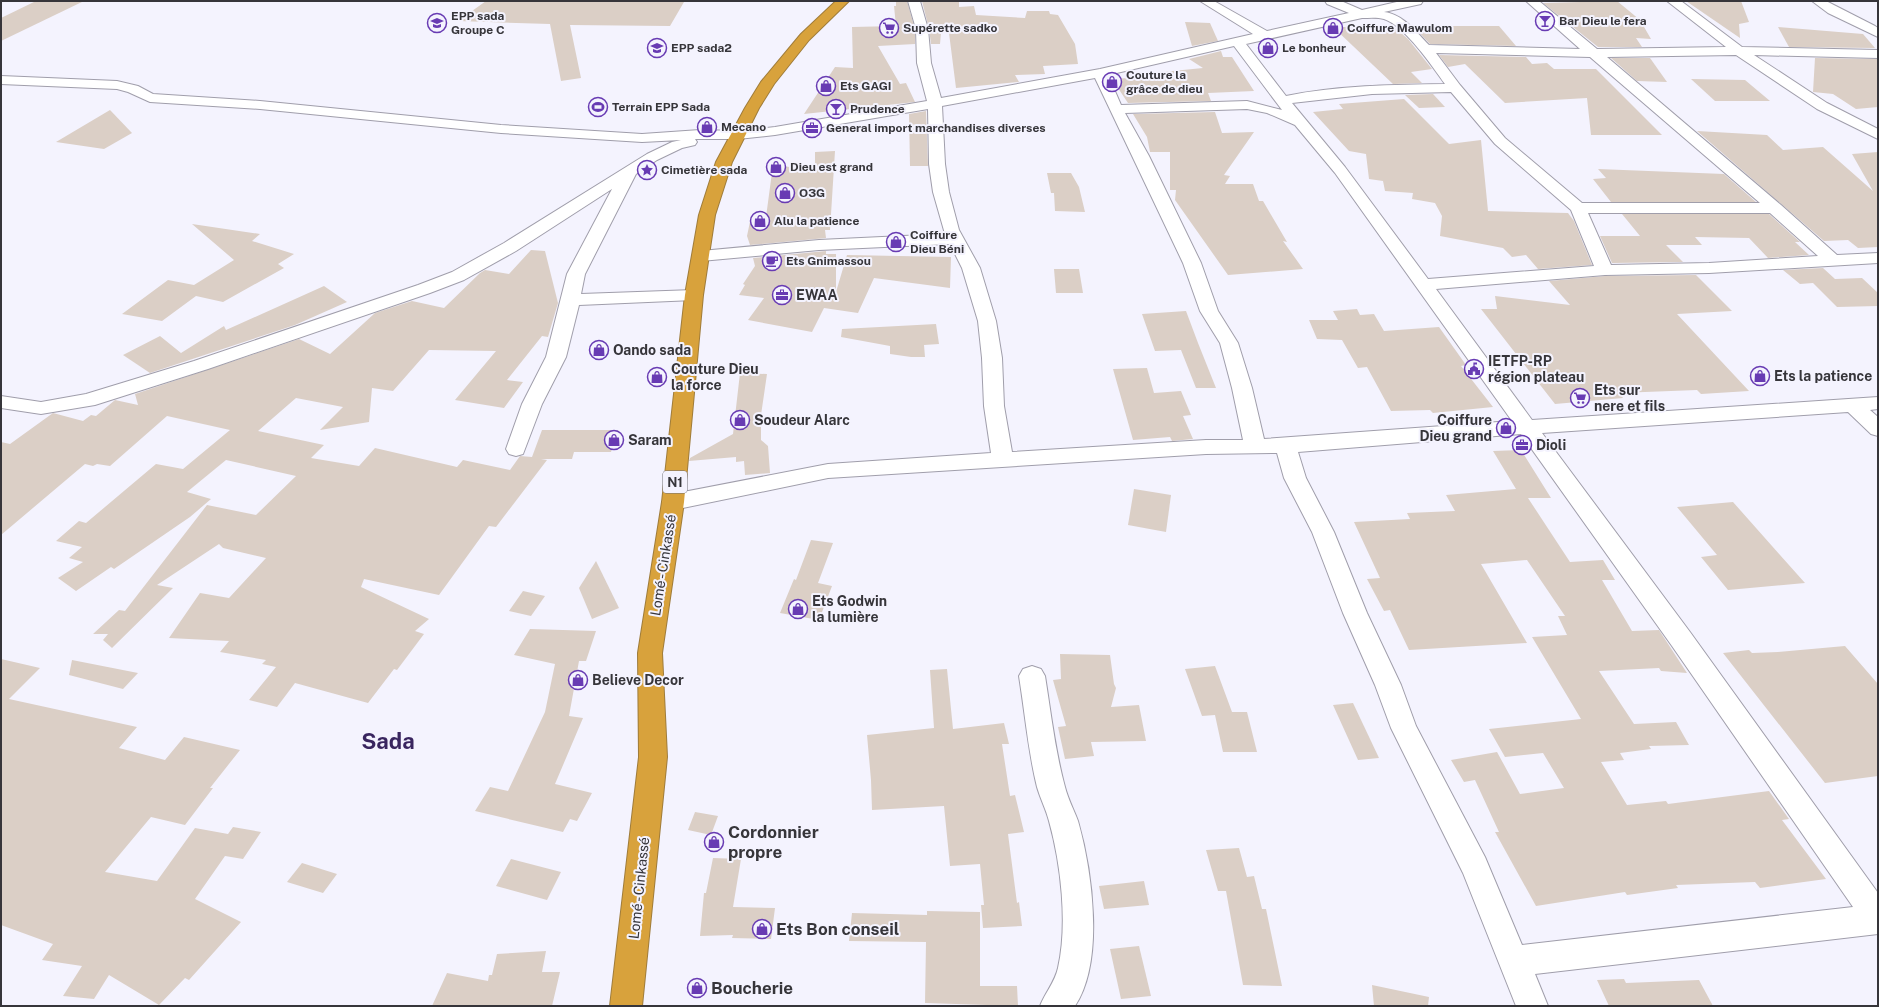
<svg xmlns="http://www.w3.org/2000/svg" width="1879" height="1007" font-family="'Public Sans',sans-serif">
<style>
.building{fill:#dbcfc6}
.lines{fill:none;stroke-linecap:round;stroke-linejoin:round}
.street-casing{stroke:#a09eab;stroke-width:2}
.highway-casing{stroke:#9f7c3b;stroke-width:2}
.street{fill:#fff;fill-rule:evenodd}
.highway{fill:#d8a23c;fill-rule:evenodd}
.labels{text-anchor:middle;stroke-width:4;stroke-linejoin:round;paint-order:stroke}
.far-poi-label{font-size:12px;font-weight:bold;fill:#36353a;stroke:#f4f3fe;text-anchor:start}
.shield{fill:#f4f3fe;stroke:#6f6e75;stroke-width:1}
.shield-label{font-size:13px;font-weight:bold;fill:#36353a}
.poi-label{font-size:14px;font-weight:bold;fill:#36353a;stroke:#f4f3fe;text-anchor:start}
.street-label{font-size:14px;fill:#36353a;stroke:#f4f3fe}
.near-poi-label{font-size:17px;font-weight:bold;fill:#36353a;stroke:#f4f3fe;text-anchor:start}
.near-district-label{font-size:22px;font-weight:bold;fill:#39255f;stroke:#f4f3fe}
</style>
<rect width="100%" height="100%" fill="#f4f3fe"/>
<g class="building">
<polygon points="36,1 84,1 1,41 1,18"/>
<polygon points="486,1 659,1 684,2 670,26 570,25 581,78 561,81 550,24 458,21"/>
<polygon points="896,1 907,1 915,29 915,44 878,46 900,84 906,83 915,102 804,114 835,67 853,68 852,27 896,26 894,6 896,6"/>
<polygon points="922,1 959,1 959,7 974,6 976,15 1025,18 1027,11 1049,11 1050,14 1058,15 1075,44 1078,64 1043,66 1045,74 1015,75 1019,82 956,88 949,33 941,33 940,44 931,44 929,29"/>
<polygon points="1617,1 1640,20 1651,39 1636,38 1642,47 1598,47 1543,3"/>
<polygon points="1686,1 1741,1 1749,22 1739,24 1740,38"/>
<polygon points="1185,22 1210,23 1218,41 1192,46"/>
<polygon points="1413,26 1499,26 1516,46 1430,44"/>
<polygon points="1333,27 1394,27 1408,39 1432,69 1411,72 1422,83 1393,84"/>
<polygon points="1778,27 1863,34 1875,48 1789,47"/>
<polygon points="1221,51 1223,57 1232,57 1254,91 1208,93 1211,101 1128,103 1112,79 1145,77 1142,74 1203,68 1189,59"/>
<polygon points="1439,55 1526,57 1532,64 1547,63 1554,69 1596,69 1662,135 1591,135 1587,98 1505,103 1465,64 1448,67"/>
<polygon points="1611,58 1650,58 1667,82 1637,81"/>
<polygon points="1815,58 1878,59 1878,107 1856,109 1833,94 1813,92"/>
<polygon points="1691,79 1745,80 1770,101 1715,101"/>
<polygon points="1433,94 1445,107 1419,108 1405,95"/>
<polygon points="1404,99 1449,144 1481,140 1488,211 1568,213 1574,221 1592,265 1538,269 1526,255 1512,257 1503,248 1440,236 1442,216 1435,203 1412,199 1413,193 1385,191 1383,181 1369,179 1366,154 1349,151 1313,112 1343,109 1339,104"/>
<polygon points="110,110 132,133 104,149 56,142"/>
<polygon points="926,111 928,166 910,166 909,114"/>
<polygon points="1215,112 1222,133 1254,132 1224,175 1230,176 1225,184 1253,184 1259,201 1263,201 1287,242 1283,241 1303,269 1228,275 1175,200 1176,190 1170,190 1170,152 1150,152 1147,137 1133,114"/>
<polygon points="1697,131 1767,135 1783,150 1823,147 1873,191 1852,154 1878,152 1878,247 1858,248 1848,240 1824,241"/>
<polygon points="835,151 830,230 825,230 826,238 750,245 747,236 751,217 766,217 773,165 815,170 815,152"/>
<polygon points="1598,169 1724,174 1756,202 1611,202 1593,179 1606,178"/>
<polygon points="1047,173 1071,173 1079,187 1085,212 1055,211 1054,193 1051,193"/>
<polygon points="1622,214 1769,214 1800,242 1795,242 1809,255 1768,258 1749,238 1695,237 1702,245 1666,245 1683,262 1612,263 1600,236 1640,236"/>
<polygon points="192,224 260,234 252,241 294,254 278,264 284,268 223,302 196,296 162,321 122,314 168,280 194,285 234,260"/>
<polygon points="531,250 545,251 558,303 548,337 542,336 507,380 523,382 504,408 455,400 496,351 429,350 393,391 372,388 369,422 320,430 343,407 296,398 258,431 324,445 311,458 359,466 375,448 457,467 463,460 510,470 520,456 532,457 542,430 618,430 611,452 574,452 572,459 541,459 547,460 496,527 489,526 439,595 364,579 361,587 429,619 415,631 424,634 397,670 394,669 368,703 295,683 277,707 249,700 276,667 262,664 266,660 220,652 229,641 169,638 200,593 229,598 266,558 223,548 219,544 157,585 173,588 112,648 103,640 108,634 93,634 119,610 125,611 207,505 256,515 296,476 226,460 187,492 211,499 190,517 114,569 111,567 76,591 58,578 83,562 69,558 82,547 56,541 79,521 86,523 156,464 183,469 230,430 167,416 110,466 97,464 93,466 85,464 1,535 1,442 10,444 53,413 83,421 91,415 96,416 115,400 138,405 135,394 299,339 330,354 375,313 412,301 444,308 480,273 485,270 509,274"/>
<polygon points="826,251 826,254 836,254 836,292 847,255 951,257 950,288 874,278 858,313 824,308 812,332 748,320 764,298 739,295 745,285 743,284 755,266 753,258"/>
<polygon points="1823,268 1835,279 1862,278 1878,293 1878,306 1837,307 1813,283 1800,284 1783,270"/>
<polygon points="1054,269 1079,269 1083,293 1056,293"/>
<polygon points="1696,275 1732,311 1677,314 1749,391 1701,394 1697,390 1619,393 1623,398 1555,404 1481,309 1497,309 1495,296 1570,305 1549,281 1605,276"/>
<polygon points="324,286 347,302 295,325 150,373 123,355 160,336 181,353 224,326 226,330"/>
<polygon points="1357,309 1360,315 1374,314 1384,331 1439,327 1466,365 1461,366 1493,407 1433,413 1430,410 1391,411 1367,367 1358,368 1342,340 1317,339 1309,320 1338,320 1333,311"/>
<polygon points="1186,311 1198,343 1216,388 1196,388 1181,350 1155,351 1142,314"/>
<polygon points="936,324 939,344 924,345 925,357 911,357 890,354 890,346 841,337 842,329"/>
<polygon points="1147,368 1154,393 1181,391 1191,415 1183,416 1193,439 1172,441 1170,437 1133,440 1113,369"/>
<polygon points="740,373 767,374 761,415 761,440 768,446 770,473 745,475 744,461 736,462 736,457 689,461 690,458 733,434"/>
<polygon points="1521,450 1551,498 1528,498 1570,562 1603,560 1615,580 1602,580 1632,631 1659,630 1687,673 1661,671 1659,668 1599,671 1634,724 1676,722 1689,745 1649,746 1651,749 1620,753 1624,760 1601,762 1627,805 1666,801 1668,804 1769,791 1789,819 1782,820 1826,879 1760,888 1755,882 1676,885 1678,888 1627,895 1625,892 1536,906 1495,832 1499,832 1475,780 1464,782 1451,760 1497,752 1520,794 1564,788 1543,753 1505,757 1489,729 1581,719 1532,637 1567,635 1558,616 1565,616 1527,560 1481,564 1527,643 1409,650 1390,610 1384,611 1367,579 1380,578 1354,522 1410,519 1407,513 1455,511 1446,495 1516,489 1493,451"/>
<polygon points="1134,489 1171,495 1166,532 1128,525"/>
<polygon points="1733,502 1805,583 1728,590 1701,557 1717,555 1677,507"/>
<polygon points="811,540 833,543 818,583 832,586 819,620 780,613 794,579 796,580"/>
<polygon points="596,561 619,608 592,619 579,588"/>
<polygon points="523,591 545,596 531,616 509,611"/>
<polygon points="530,629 596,631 586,661 579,661 569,716 583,718 555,784 592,793 577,821 570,819 563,832 475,811 490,787 508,791 545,712 555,664 514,655"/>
<polygon points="1845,646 1878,684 1878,776 1825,783 1723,653 1749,650 1752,653 1778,652"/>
<polygon points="1060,654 1110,655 1114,684 1116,688 1111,707 1139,705 1146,741 1091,742 1094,756 1065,759 1058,727 1066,726 1053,680 1061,679"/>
<polygon points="1,659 40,668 9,699 137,727 119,748 165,760 184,737 240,750 210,788 213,788 185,825 151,817 105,872 157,881 195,828 228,834 233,827 261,832 243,859 225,856 195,899 241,922 189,980 185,978 159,1005 109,975 94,999 63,996 82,966 42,960 53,944 1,925"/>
<polygon points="72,660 138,673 123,689 69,675"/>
<polygon points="1215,666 1232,712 1247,712 1257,752 1223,752 1215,715 1202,716 1185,669"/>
<polygon points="947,669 953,729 1004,723 1009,744 1002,744 1010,796 1015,795 1024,832 1008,834 1017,903 1019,902 1022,926 983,928 981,905 984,905 980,864 950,866 944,806 872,810 871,780 867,735 934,728 930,670"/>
<polygon points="1353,703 1379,758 1358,760 1333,705"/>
<polygon points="695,812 718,816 711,835 688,830"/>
<polygon points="1239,848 1247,877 1254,876 1262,909 1266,909 1282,986 1243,985 1226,891 1218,891 1206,850"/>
<polygon points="713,858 741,859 733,907 775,908 771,939 732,938 733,935 700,936 704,893 706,893"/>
<polygon points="511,859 561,872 547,900 496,886"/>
<polygon points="302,863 337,874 323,893 287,882"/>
<polygon points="1144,881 1149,905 1104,909 1099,886"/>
<polygon points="927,911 980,912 980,986 1017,986 1018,1006 925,1003 926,942 849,941 852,913 927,915"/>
<polygon points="1139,946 1151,996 1121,999 1110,949"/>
<polygon points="546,951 542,972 560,972 552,1006 432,1006 447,973 488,981 489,975 492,975 497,954"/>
<polygon points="1624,979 1626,983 1699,980 1713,1006 1609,1006 1597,980"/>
<polygon points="1372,985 1429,997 1428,1006 1374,1006"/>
</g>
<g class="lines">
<defs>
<g id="street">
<path d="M908,1H920L928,29L931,63L941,98L1100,69L1253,34L1200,1H1214L1267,31L1349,13L1327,4L1325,1H1341L1362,10L1401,1H1423L1421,4L1384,12C1403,14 1417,33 1429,45L1580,49L1526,1H1539L1597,49L1726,47L1667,1H1681L1742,47L1878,50V58L1754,55L1827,103L1878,129V139L1817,109L1736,55L1607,57L1781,205L1837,255L1878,253V263L1709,273L1605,275L1436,289L1532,420L1878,397V409L1870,410L1878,417V436L1871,434L1848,412L1542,433L1690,632L1878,893V934L1535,974L1548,1006H1516L1463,873L1391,728L1375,685L1343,613L1312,532L1284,478L1277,453L1206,454L828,478L673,510L665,507L662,502L665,497L673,494L828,464L991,453L984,406L982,358L978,321L962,268L950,244L819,250L701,261L695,260L692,256L695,252L701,251L819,240L945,234L933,192L929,164L928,109L775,135L738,139H695L697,142L695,145L682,148L657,160L636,174L585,274L581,294L694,290L700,291L703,295L700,299L694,300L579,305L566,357L542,404L523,454L516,456L509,454L506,449L522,404L546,357L567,274L612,189L516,251L464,280L430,293L208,369L95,405L41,414L1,408V396L41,402L86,394L194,361L418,285L452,272L504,243L647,154L672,142L681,140L642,142L501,133L260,109L150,102L128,92L117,89L1,84V76L117,81L138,86L153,94L260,101L501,125L642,134L700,130L738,131L775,127L927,101L917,63L916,29ZM1362,18C1369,18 1377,17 1384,19C1405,26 1432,66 1445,84C1392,85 1338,85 1286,96L1246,44ZM1234,46L1282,110L1247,101L1121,105L1108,75ZM1436,53L1590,57L1760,203H1582L1505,138L1460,85ZM1095,78L1183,263L1200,311L1220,343L1232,388L1243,440H1206L1012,452L1004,406L1002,358L996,321L980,268L959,230L949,192L945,164L942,106ZM1451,92L1495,144L1571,210L1594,266L1428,279L1345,167L1292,103L1372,94ZM1247,109L1267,113L1295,125L1335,173L1512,421L1264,439L1252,388L1238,343L1218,311L1201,263L1149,156L1125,113ZM1588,213H1770L1818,256L1709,263L1611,265ZM1521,434L1672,646L1853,907L1522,945L1485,857L1416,726L1401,685L1367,613L1334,532L1306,478L1298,452Z"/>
<polygon points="1812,1 1826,1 1875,26 1878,28 1878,37 1828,13"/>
<path d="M1032,666L1041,669L1045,676C1051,713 1055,751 1065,787C1068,799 1074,810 1078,821C1092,870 1105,961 1075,1006H1040C1045,993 1055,982 1058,968C1068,924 1061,864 1049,821C1046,809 1040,798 1037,787C1028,751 1025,713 1019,676L1023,669Z"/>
</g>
<polygon id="highway" points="836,1 849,1 809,40 774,84 759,108 732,162 715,215 703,295 684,502 662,653 667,757 642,1006 610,1006 639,757 638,653 662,502 685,295 699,215 716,162 745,108 761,82 801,34"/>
</defs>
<use href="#street" class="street-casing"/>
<use href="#highway" class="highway-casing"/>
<use href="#street" class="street"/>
<use href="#highway" class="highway"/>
</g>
<defs>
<symbol id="bar-ring" viewBox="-11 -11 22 22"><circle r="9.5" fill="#f4f3fe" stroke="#683bb3" stroke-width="1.5"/><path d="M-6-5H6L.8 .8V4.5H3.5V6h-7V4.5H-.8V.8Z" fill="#683bb3"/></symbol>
<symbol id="school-ring" viewBox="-11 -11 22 22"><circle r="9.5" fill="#f4f3fe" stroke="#683bb3" stroke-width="1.5"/><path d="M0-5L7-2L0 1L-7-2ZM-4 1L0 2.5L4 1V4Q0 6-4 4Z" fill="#683bb3"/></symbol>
<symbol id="supermarket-ring" viewBox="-11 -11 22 22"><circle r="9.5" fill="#f4f3fe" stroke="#683bb3" stroke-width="1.5"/><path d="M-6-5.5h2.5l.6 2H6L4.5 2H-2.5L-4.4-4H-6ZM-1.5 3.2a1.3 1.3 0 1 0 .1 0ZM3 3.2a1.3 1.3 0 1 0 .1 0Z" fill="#683bb3"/></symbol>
<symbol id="shop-ring" viewBox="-11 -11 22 22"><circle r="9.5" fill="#f4f3fe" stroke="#683bb3" stroke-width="1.5"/><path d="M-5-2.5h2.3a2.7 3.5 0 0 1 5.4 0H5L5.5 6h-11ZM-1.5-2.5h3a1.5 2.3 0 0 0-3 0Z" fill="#683bb3"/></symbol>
<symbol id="stadium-ring" viewBox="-11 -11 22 22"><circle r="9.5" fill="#f4f3fe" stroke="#683bb3" stroke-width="1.5"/><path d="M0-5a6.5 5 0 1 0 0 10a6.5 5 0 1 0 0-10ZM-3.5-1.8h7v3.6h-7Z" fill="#683bb3"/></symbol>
<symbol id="office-ring" viewBox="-11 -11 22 22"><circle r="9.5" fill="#f4f3fe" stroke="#683bb3" stroke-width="1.5"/><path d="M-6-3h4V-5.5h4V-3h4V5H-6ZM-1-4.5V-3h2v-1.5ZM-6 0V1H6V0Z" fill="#683bb3"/></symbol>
<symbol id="sight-ring" viewBox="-11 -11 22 22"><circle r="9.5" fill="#f4f3fe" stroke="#683bb3" stroke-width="1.5"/><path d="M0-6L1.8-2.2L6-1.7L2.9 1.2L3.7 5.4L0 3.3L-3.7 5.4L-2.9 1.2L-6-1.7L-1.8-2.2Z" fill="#683bb3"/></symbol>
<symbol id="cafe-ring" viewBox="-11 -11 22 22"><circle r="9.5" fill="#f4f3fe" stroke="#683bb3" stroke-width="1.5"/><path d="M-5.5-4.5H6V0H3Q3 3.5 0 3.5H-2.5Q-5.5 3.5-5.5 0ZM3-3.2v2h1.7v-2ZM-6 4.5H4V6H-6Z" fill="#683bb3"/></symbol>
<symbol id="civic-ring" viewBox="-11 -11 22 22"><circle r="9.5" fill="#f4f3fe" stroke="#683bb3" stroke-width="1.5"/><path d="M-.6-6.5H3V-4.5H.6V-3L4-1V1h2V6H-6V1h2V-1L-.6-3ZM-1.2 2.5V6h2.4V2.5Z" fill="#683bb3"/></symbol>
</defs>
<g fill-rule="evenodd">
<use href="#bar-ring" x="1534" y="10" width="22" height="22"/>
<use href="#school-ring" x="426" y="12" width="22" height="22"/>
<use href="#supermarket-ring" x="878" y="17" width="22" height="22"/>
<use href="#shop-ring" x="1322" y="17" width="22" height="22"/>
<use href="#school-ring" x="646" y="37" width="22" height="22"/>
<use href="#shop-ring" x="1257" y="37" width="22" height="22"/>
<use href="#shop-ring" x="1101" y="71" width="22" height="22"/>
<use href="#shop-ring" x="815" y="75" width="22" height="22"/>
<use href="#stadium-ring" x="587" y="96" width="22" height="22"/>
<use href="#bar-ring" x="825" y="98" width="22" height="22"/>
<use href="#shop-ring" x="696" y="116" width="22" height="22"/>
<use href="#office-ring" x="801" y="117" width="22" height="22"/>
<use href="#shop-ring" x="765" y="156" width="22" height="22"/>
<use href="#sight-ring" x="636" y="159" width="22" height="22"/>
<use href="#shop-ring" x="774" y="182" width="22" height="22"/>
<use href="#shop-ring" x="749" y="210" width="22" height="22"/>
<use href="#shop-ring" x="885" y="231" width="22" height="22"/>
<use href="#cafe-ring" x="761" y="250" width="22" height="22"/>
<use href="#office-ring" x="771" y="284" width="22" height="22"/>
<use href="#shop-ring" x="588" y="339" width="22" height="22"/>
<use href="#civic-ring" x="1463" y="358" width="22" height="22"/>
<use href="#shop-ring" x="1749" y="365" width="22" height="22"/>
<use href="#shop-ring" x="646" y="366" width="22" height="22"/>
<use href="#supermarket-ring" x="1569" y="387" width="22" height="22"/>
<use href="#shop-ring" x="729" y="409" width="22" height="22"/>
<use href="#shop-ring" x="1495" y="417" width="22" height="22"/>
<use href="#shop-ring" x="603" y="429" width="22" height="22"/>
<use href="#office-ring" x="1511" y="434" width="22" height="22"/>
<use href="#shop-ring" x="787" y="598" width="22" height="22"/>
<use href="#shop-ring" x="567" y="669" width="22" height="22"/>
<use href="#shop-ring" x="703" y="831" width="22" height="22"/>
<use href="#shop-ring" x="751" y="918" width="22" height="22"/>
<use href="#shop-ring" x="686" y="977" width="22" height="22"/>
</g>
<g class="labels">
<g class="far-poi-label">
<text x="451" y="20">EPP sada<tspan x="451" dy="14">Groupe C</tspan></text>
<text x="1559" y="25">Bar Dieu le fera</text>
<text x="903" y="32">Supérette sadko</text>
<text x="1347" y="32">Coiffure Mawulom</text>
<text x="671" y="52">EPP sada2</text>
<text x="1282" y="52">Le bonheur</text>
<text x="1126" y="79">Couture la<tspan x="1126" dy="14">grâce de dieu</tspan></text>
<text x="840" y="90">Ets GAGI</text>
<text x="612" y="111">Terrain EPP Sada</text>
<text x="850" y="113">Prudence</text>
<text x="721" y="131">Mecano</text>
<text x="826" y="132">General import marchandises diverses</text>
<text x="790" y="171">Dieu est grand</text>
<text x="661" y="174">Cimetière sada</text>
<text x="799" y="197">O3G</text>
<text x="774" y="225">Alu la patience</text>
<text x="910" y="239">Coiffure<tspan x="910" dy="14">Dieu Béni</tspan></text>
<text x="786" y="265">Ets Gnimassou</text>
</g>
<rect class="shield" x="663" y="471" width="24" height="22" rx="3"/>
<g class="shield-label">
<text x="675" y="487">N1</text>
</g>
<g class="poi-label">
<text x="796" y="300">EWAA</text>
<text x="613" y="355">Oando sada</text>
<text x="1488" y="366">IETFP-RP<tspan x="1488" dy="16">région plateau</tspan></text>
<text x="671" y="374">Couture Dieu<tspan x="671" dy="16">la force</tspan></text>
<text x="1774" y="381">Ets la patience</text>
<text x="1594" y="395">Ets sur<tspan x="1594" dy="16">nere et fils</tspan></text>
<text x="754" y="425">Soudeur Alarc</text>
<text x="1492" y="425" text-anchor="end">Coiffure<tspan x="1492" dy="16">Dieu grand</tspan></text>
<text x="628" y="445">Saram</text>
<text x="1536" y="450">Dioli</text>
<text x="812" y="606">Ets Godwin<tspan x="812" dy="16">la lumière</tspan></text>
<text x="592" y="685">Believe Decor</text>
</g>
<g class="street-label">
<text transform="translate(663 565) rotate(-81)" y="5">Lomé - Cinkassé</text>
<text transform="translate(639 888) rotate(-84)" y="5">Lomé - Cinkassé</text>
</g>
<g class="near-poi-label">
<text x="728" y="838">Cordonnier<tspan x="728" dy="20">propre</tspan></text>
<text x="776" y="935">Ets Bon conseil</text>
<text x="711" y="994">Boucherie</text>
</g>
<g class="near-district-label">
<text x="388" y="749">Sada</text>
</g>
</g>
<rect width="1879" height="1007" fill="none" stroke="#36353a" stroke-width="4"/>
</svg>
